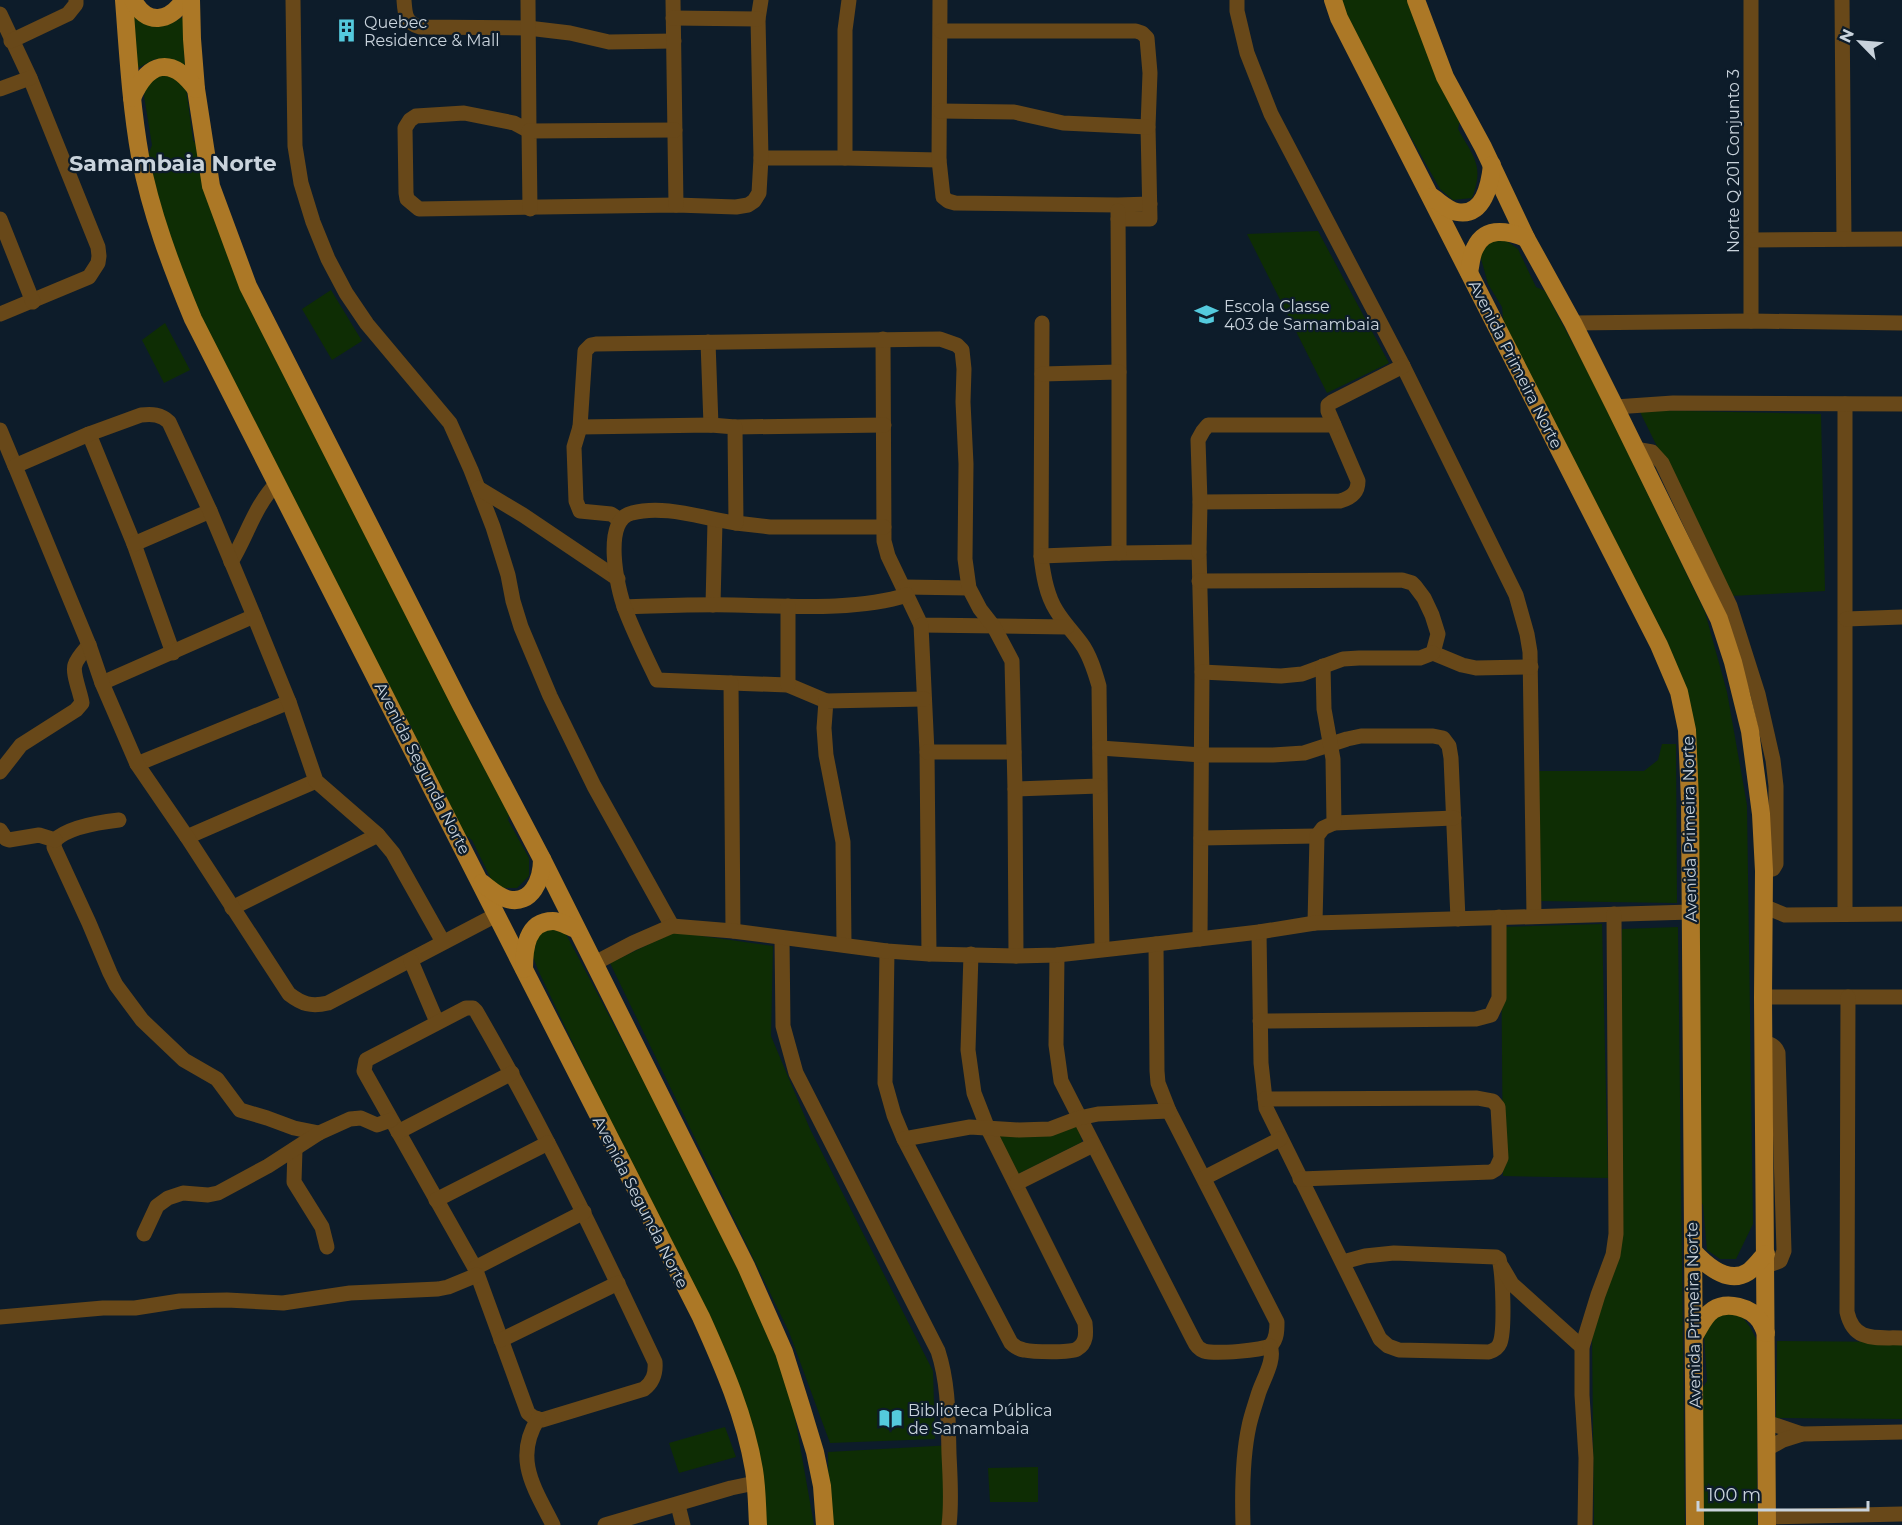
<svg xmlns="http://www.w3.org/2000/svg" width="1902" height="1525" font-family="Montserrat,sans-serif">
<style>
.green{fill:#0e2d04}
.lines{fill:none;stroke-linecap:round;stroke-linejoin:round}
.minor{stroke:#684819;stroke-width:15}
.major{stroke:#ac7826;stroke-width:18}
.labels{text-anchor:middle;stroke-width:4.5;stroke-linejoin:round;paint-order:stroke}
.poi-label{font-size:16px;fill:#c9d3dc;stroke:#0d1c2a;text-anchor:start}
.street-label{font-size:16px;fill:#c9d3dc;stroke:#0d1c2a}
.district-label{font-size:22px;font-weight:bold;fill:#c9d3dc;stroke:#0d1c2a}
</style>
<rect width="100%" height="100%" fill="#0d1c2a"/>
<g class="green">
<path d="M1337,0H1407L1461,115L1458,129C1473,156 1485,166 1472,198L1453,200L1440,189L1340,11Z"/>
<polygon points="132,12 170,24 183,17 185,69 177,63 155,59 136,69"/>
<polygon points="168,73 186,88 193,140 200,150 208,188 510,809 508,820 529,858 529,876 517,888 501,888 494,885 472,840 463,833 200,318 171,247 148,156 152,145 144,96 147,84 156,76"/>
<polygon points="1318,231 1389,363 1327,393 1247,234"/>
<polygon points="1504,239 1518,249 1536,287 1545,291 1598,391 1705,612 1727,692 1747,805 1753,1224 1736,1259 1720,1259 1707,1250 1703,1205 1698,1199 1691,708 1666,639 1504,328 1502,307 1488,284 1480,255 1491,240"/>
<polygon points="331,290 362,341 332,360 302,309"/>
<polygon points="165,323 190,370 164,383 142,340"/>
<polygon points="1639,410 1821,414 1825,591 1731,596"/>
<polygon points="1662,744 1676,744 1677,903 1539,901 1533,771 1644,771 1658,760"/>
<polygon points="1602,924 1608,1178 1503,1176 1501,927"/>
<polygon points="1678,927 1685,1525 1594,1525 1592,1337 1620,1213 1622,929"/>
<polygon points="549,928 566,934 782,1344 814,1525 761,1525 739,1391 538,970 529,946 537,934"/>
<polygon points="674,932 773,946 771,1036 810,1129 933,1371 935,1439 830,1443 789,1332 610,963"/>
<polygon points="1077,1125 1082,1142 1016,1175 995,1134"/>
<path d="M1726,1311C1743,1313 1750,1325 1757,1341V1525H1701L1699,1395L1707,1381L1704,1334L1710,1321Z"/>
<polygon points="1777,1341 1902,1342 1902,1419 1776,1418"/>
<polygon points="725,1427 736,1457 679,1473 669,1443"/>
<polygon points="953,1445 956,1525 829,1525 828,1452"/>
<polygon points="1038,1467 1038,1502 990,1502 988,1468"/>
</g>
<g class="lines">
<g class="minor">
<polyline points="293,0 295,146 301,183 313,222 328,259 346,293 367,324 450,423 471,470 493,527 508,575 513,601 521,627 550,696 594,786 672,926"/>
<path d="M404,0C405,14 405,23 420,27L528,28L570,33L609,42L674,41"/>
<polyline points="528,0 529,131 514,123 464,113 416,116 410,120 405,128 406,193 407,199 419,209 676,205 736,207 748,205 754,201 759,193 761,158 845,158"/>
<polyline points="673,0 676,205"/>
<polyline points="761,0 758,19 761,158"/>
<polyline points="849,0 845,30 845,158 939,160"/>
<polyline points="940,0 939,160 943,197 948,201 955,203 1118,205 1150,204"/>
<polyline points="1237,0 1237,11 1247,53 1271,114 1403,366 1516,595 1527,634 1530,652 1534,916"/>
<polyline points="1751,0 1751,321"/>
<polyline points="1842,0 1844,239"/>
<polyline points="0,14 30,78 98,247 99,256 98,263 89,277 0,314"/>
<polyline points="673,18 758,19"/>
<polyline points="941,31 1136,31 1142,33 1147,38 1150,73 1148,127 1150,219 1118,219"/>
<polyline points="11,41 68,14 76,4 76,0"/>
<polyline points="0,89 30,78"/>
<polyline points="940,111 1014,112 1063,123 1148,127"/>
<polyline points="530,209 529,131 675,130"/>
<polyline points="1118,211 1119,372"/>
<polyline points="0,219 33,302"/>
<polyline points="1752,240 1902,239"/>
<path d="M1042,323L1041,556C1043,574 1046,594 1056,610C1063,622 1073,632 1081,643C1090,655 1095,672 1099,686L1102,949"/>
<polyline points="1573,323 1751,321 1902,323"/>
<polyline points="883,339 884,541 888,556 921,625 1067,627"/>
<polyline points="708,342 711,425"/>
<polyline points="1042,374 1119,372 1119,553 1199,552 1202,672 1200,939"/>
<polyline points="1845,404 1845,914"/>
<polyline points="1615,407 1673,403 1902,404"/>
<polyline points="580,427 574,447 576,501 580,511 611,514 620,520"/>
<polyline points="735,427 884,425"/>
<polyline points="0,430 15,466"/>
<polyline points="89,434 134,544 173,653"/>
<polyline points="1635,449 1652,452 1662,463 1730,606 1758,694 1773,760 1776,786 1776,864 1773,869 1764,871"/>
<polyline points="478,488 523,515 618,579"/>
<path d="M1200,502L1340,501C1351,498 1358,493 1358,481L1328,411V405L1332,402L1403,366"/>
<polyline points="736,523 770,527 884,527"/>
<polyline points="134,544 210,511"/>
<polyline points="1199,552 1200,502 1198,440 1203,431 1208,425 1334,425"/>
<polyline points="1041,556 1119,553"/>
<path d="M231,562C247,536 255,505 277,483"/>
<polyline points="1199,581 1402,580 1412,583 1415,586 1424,598 1432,615 1438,634 1433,653 1462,665 1476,668 1531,667"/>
<polyline points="904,587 969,588"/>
<polyline points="713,605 715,521"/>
<path d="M624,607C661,606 698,604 734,605C788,606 857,611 907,595"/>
<polyline points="1846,619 1902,617"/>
<polyline points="921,625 927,752 929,954"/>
<polyline points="1202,672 1281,676 1302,674 1343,659 1359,658 1420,658 1433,653"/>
<polyline points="102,683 254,616"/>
<polyline points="731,683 788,685 826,701"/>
<polyline points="788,685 788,606"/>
<polyline points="1100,748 1202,755 1273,755 1304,753 1347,739 1361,736 1433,736 1443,738 1449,746 1451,758 1458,919"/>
<polyline points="927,752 1014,752"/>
<polyline points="137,764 289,702"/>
<path d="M0,772L21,745L76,710L82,703C81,694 72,673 75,665C77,658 84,651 89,645"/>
<polyline points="1015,789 1099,786"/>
<path d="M119,820C101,822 69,827 55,840L54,847L89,923L110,973L116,985L142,1020L184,1060L217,1079L240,1110L267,1118L294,1128L319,1133"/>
<polyline points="1334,823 1454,818"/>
<polyline points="0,830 6,839 9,840 39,835 55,840"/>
<polyline points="187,837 316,781"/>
<polyline points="1201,838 1317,836"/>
<polyline points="1763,906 1785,915 1902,914"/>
<polyline points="232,908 378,835"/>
<polyline points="1315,923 1317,836 1323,828 1334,823 1333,759 1324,709 1323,666"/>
<path d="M733,931L731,683L657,680C646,657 634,633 625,609C617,588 602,520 632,513C665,504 704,519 736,523L735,427L711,425L580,427L585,351L591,345L596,344L940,339L957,345L962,350L964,369L963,402L966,464L965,559L969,588L980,609L994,627L1012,661L1015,789L1016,956"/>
<path d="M1259,932L1261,1063L1266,1108L1380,1339L1388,1346L1399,1350L1489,1352C1495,1350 1498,1348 1500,1343C1505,1330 1503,1273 1499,1259L1496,1257L1394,1253L1365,1256L1343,1262"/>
<path d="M782,939L783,1026L796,1073L938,1351C949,1385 948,1419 949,1454C950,1477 952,1502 949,1525"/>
<path d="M443,942L393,853L378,835L316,781L289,702L254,616L210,511L169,422C161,414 152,414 141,415L89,434L15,466L89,645L102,683L137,764L187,837L289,994C302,1004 311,1007 328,1003L496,915"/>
<polyline points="844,945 843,842 826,755 824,728 826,701 924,699"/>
<path d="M887,951L885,1083L894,1115L904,1139L1011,1343C1015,1347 1018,1349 1024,1350C1033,1352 1070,1353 1077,1349C1087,1343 1086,1333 1085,1323L988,1129L974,1093L968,1050L971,954"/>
<path d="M1057,955L1056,1045L1061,1081L1194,1341C1196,1346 1199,1349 1204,1351C1214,1354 1264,1351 1271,1345C1277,1339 1277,1330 1277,1322L1169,1111L1158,1083L1157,1071L1156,944"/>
<polyline points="411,961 437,1022"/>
<polyline points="595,963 633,943 672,926 733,931 887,951 929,954 1016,956 1057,955 1156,944 1259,932 1315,923 1691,912"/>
<polyline points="1763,997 1902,997"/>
<path d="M1848,997L1847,1312C1854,1343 1876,1337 1902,1338"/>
<path d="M466,1008H473L476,1011C542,1125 599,1243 655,1362C656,1374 653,1382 644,1389L542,1420L533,1417L528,1413L475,1268L364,1071L366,1060Z"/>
<polyline points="1260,1021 1476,1019 1491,1015 1499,998 1499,917"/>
<path d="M1763,1043C1771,1044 1775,1045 1778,1053L1784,1251L1780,1261L1766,1266"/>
<polyline points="1265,1099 1477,1098 1493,1101 1498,1107 1501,1158 1496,1169 1491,1172 1300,1179"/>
<polyline points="398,1132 512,1073"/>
<polyline points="904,1139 970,1127 1019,1130 1050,1129 1079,1118 1098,1114 1169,1111"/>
<polyline points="295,1149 294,1182 322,1227 327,1247"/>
<polyline points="1204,1178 1280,1139"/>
<polyline points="1017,1183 1093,1145"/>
<polyline points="436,1200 548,1143"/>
<polyline points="144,1234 157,1206 168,1198 183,1193 208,1195 218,1193 268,1166 319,1133 350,1119 361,1118 377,1125 391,1120"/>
<polyline points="1502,1267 1512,1284 1582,1347"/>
<polyline points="475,1268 584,1212"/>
<polyline points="0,1317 103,1308 135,1308 180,1301 227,1300 283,1303 350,1293 438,1289 448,1287 477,1275"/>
<polyline points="501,1340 618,1283"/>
<path d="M538,1419C513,1459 535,1489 553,1525"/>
<polyline points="1766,1422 1802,1434"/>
<polyline points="1767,1449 1783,1440 1802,1434 1902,1432"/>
<polyline points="678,1505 683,1525"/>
<polyline points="1767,1517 1902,1514"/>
<polyline points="605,1525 731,1488 755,1483"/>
<path d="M1243,1525C1242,1493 1242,1458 1249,1426C1251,1416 1255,1405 1258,1395C1262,1381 1276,1360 1270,1346"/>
<polyline points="1585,1525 1586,1458 1582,1395 1582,1347 1598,1295 1613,1255 1616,1234 1614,914"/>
</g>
<g class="major">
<path d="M124,0C128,52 131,105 140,156C151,213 171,266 193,319L701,1317C723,1366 745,1416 754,1470C757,1488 757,1507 758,1525"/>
<path d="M133,0C147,26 169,22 184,0"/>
<polyline points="191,0 192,39 196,89 211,186 248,286 462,707 542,859 746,1266 784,1352 801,1406 815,1452 822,1486 825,1525"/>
<polyline points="1333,0 1339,18 1659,645 1679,692 1687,730 1690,801 1695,1525"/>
<polyline points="1416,0 1445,77 1483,147 1526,238 1573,323 1615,407 1719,619 1733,662 1750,731 1761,814 1764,871 1763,997 1767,1525"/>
<path d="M132,98C148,62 171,55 196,89"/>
<path d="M1432,197C1440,202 1447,210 1457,212C1484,217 1490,184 1492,165"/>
<path d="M1469,272C1471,264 1471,255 1475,248C1485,226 1508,231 1526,238"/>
<path d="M482,883C490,889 497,896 507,899C532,906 542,879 542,859"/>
<path d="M524,969C524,950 526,921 553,921C560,921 569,927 576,929"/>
<path d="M1693,1251C1706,1265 1728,1285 1748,1272C1755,1267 1760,1259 1766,1254"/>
<path d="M1694,1336C1700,1327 1704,1316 1713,1310C1727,1301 1751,1307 1760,1321C1762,1324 1764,1329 1766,1333"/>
</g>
</g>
<defs>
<symbol id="building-bare" viewBox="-9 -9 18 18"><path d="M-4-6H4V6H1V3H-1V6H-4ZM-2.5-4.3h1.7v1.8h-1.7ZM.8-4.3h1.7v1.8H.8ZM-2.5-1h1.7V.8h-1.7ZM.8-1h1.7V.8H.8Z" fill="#54cadd" stroke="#0d1c2a" stroke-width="2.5" paint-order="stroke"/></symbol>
<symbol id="school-bare" viewBox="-9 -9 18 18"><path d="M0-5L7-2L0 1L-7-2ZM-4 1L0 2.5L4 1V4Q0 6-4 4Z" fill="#54cadd" stroke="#0d1c2a" stroke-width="2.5" paint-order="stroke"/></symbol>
<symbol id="library-bare" viewBox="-9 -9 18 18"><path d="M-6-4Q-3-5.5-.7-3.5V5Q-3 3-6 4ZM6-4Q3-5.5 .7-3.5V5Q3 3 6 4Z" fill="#54cadd" stroke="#0d1c2a" stroke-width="2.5" paint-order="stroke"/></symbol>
</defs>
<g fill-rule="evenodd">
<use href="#building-bare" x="330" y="14" width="33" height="33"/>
<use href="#school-bare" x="1190" y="298" width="33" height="33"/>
<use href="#library-bare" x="874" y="1402" width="33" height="33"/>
</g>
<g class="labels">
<g class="poi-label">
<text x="364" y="28">Quebec<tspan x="364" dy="18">Residence &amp; Mall</tspan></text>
<text x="1224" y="312">Escola Classe<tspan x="1224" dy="18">403 de Samambaia</tspan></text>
<text x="908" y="1416">Biblioteca Pública<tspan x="908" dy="18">de Samambaia</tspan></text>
</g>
<g class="street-label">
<text transform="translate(1733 161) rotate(-90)" y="6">Norte Q 201 Conjunto 3</text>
<text transform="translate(1516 364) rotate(63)" y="6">Avenida Primeira Norte</text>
<text transform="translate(423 768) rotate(63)" y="6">Avenida Segunda Norte</text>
<text transform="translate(1689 829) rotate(-91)" y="6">Avenida Primeira Norte</text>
<text transform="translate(641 1202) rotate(63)" y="6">Avenida Segunda Norte</text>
<text transform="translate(1693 1315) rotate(-91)" y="6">Avenida Primeira Norte</text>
</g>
<g class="district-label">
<text x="173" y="171">Samambaia Norte</text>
</g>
</g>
<g transform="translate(1860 42) rotate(295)" stroke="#0d1c2a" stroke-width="4.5" paint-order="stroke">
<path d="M0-4.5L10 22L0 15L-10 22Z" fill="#c9d3dc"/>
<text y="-9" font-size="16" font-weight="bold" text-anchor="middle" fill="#c9d3dc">N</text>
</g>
<path d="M1698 1501v9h170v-9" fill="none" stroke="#c9d3dc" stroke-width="3"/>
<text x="1707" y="1501" font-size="18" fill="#c9d3dc" stroke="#0d1c2a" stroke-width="4.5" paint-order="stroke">100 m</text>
</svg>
